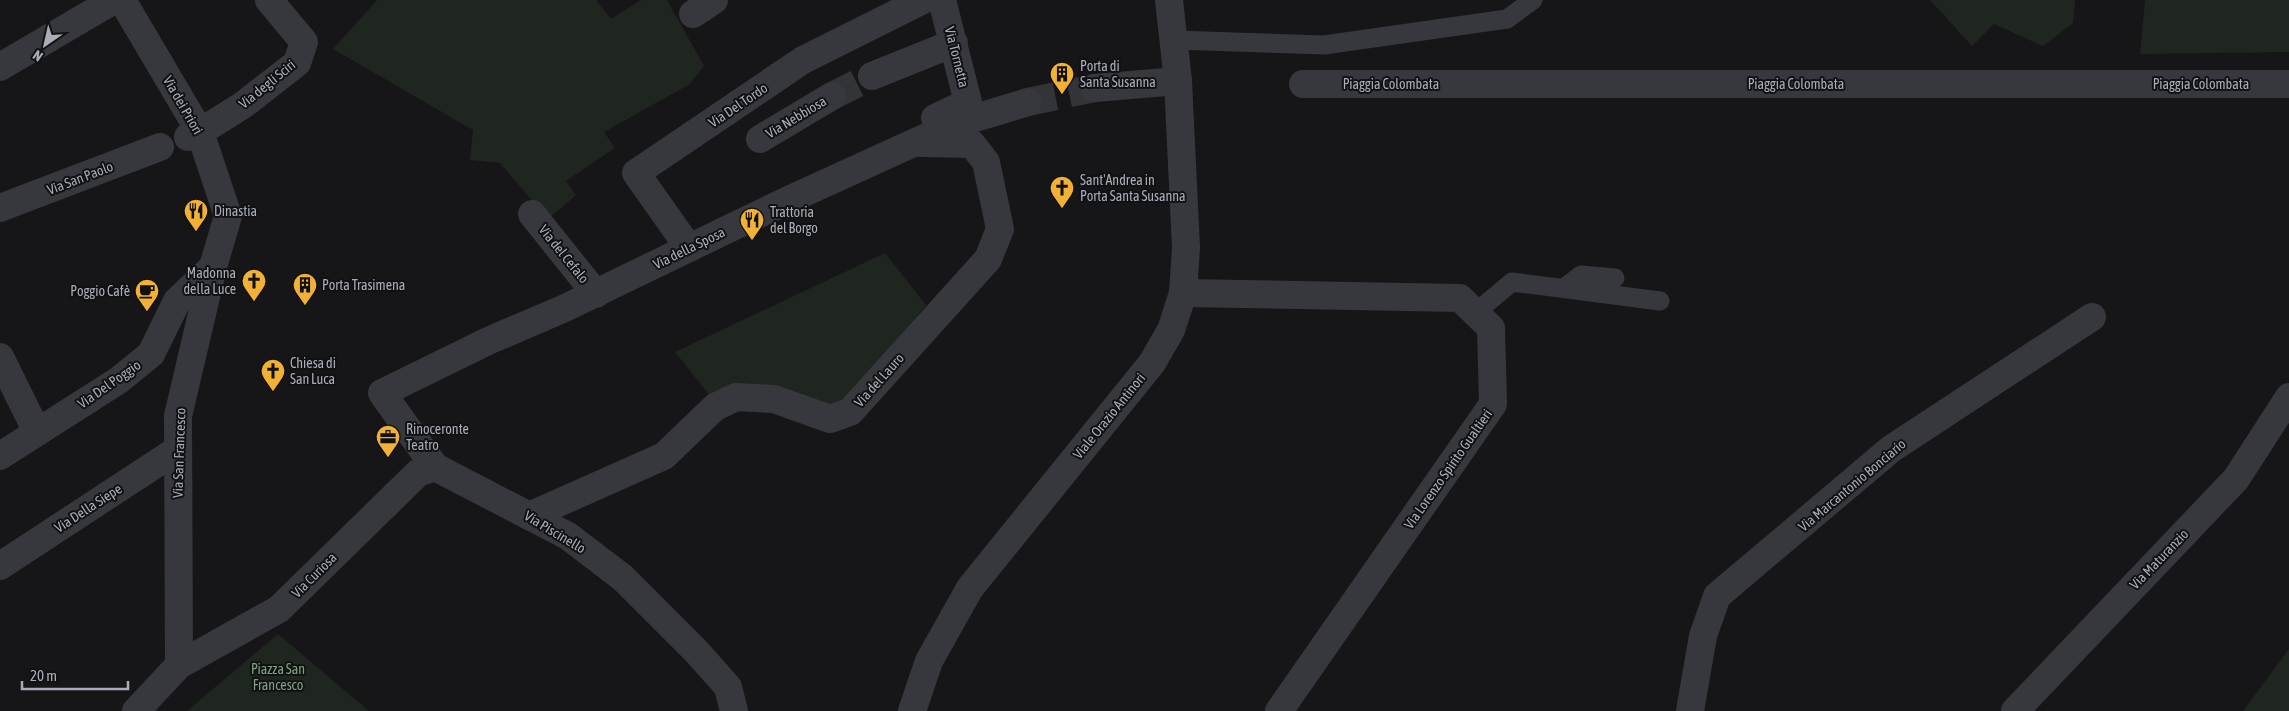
<svg xmlns="http://www.w3.org/2000/svg" width="2289" height="711" font-family="'Asap Condensed',sans-serif">
<style>
.green{fill:#1e261f}
.lines{fill:none;stroke-linecap:round;stroke-linejoin:round}
.minor-tunnel{stroke:#333438;stroke-width:28;stroke-dasharray:28 14;stroke-linecap:butt}
.service{stroke:#37383d;stroke-width:19}
.pedestrian{stroke:#37383d;stroke-width:28}
.minor{stroke:#37383d;stroke-width:28}
.tertiary{stroke:#37383d;stroke-width:28}
.labels{text-anchor:middle;stroke-width:4;stroke-linejoin:round;paint-order:stroke}
.street-label{font-size:14px;fill:#a8adb8;stroke:#111113}
.poi-label{font-size:14px;fill:#a8adb8;stroke:#111113;text-anchor:start}
.park-label{font-size:14px;fill:#7fa381;stroke:#111113}
</style>
<rect width="100%" height="100%" fill="#161618"/>
<g class="green">
<polygon points="377,0 596,0 611,19 641,0 667,0 704,66 690,84 604,132 615,148 566,181 576,195 548,219 500,163 470,160 473,130 333,49"/>
<polygon points="1930,0 2075,0 2073,23 2043,46 1994,24 1972,46"/>
<polygon points="2145,0 2289,0 2289,52 2140,54"/>
<polygon points="885,253 926,305 845,405 827,407 711,397 675,352"/>
<polygon points="278,634 369,711 187,711"/>
<polygon points="2289,649 2289,711 2243,711"/>
</g>
<g class="lines">
<g class="minor-tunnel">
<polyline points="832,96 872,76"/>
<polyline points="1028,102 1095,88"/>
</g>
<g class="service">
<polyline points="1175,40 1324,45 1507,19 1533,0"/>
<polyline points="1564,288 1581,275 1615,278"/>
<polyline points="1475,313 1512,282 1660,301"/>
</g>
<polyline class="pedestrian" points="532,214 596,294"/>
<g class="minor">
<polyline points="122,0 200,132 228,216 213,267 178,416 179,665"/>
<polyline points="693,14 714,0"/>
<polyline points="0,67 114,0"/>
<polyline points="872,76 954,43"/>
<polyline points="1303,84 2289,84"/>
<polyline points="1095,88 1178,81"/>
<polyline points="935,118 968,102 942,0"/>
<polyline points="188,137 200,132 243,105 297,63 304,42 269,0"/>
<polyline points="760,139 832,96"/>
<polyline points="0,208 160,147"/>
<polyline points="689,248 636,173 803,60 923,0"/>
<polyline points="1183,293 1460,298 1491,328 1493,404 1279,711"/>
<polyline points="0,357 37,432"/>
<polyline points="0,456 119,380 151,354 177,301 213,267"/>
<polyline points="529,516 664,456 715,407 736,397 774,399 830,419 850,412 988,259 1000,229 986,162 972,144 921,143"/>
<polyline points="0,566 177,450"/>
<polyline points="136,711 179,665 279,609 418,473 435,467"/>
<polyline points="734,711 728,687 696,651 623,578 568,536 435,467 382,393 488,341 565,308 784,202 955,124 1028,102"/>
<polyline points="1690,711 1703,636 1717,596 1891,449 2092,317"/>
<polyline points="2015,711 2236,479 2289,397"/>
</g>
<polyline class="tertiary" points="912,711 929,661 970,588 1152,363 1171,330 1183,293 1186,248 1178,81 1169,0"/>
</g>
<defs>
<symbol id="building-pin" viewBox="-11 -11 22 30"><path d="M0 17L-7.5 6A9.5 9.5 0 1 1 7.5 6Z" fill="#f2b134" stroke="#111113"/><path d="M-4-6H4V6H1V3H-1V6H-4ZM-2.5-4.3h1.7v1.8h-1.7ZM.8-4.3h1.7v1.8H.8ZM-2.5-1h1.7V.8h-1.7ZM.8-1h1.7V.8H.8Z" fill="#111"/></symbol>
<symbol id="church-pin" viewBox="-11 -11 22 30"><path d="M0 17L-7.5 6A9.5 9.5 0 1 1 7.5 6Z" fill="#f2b134" stroke="#111113"/><path d="M-1.2-6h2.4v3.5h3.3v2.4h-3.3V6h-2.4V-.1h-3.3v-2.4h3.3Z" fill="#111"/></symbol>
<symbol id="restaurant-pin" viewBox="-11 -11 22 30"><path d="M0 17L-7.5 6A9.5 9.5 0 1 1 7.5 6Z" fill="#f2b134" stroke="#111113"/><path d="M-5-6h1v4h1v-4h1v4h1v-4h1v5L-1.5 .5V6h-2V.5L-5-1ZM5-6V6H3V1.5H1.5Q1.5-4 5-6Z" fill="#111"/></symbol>
<symbol id="cafe-pin" viewBox="-11 -11 22 30"><path d="M0 17L-7.5 6A9.5 9.5 0 1 1 7.5 6Z" fill="#f2b134" stroke="#111113"/><path d="M-5.5-4.5H6V0H3Q3 3.5 0 3.5H-2.5Q-5.5 3.5-5.5 0ZM3-3.2v2h1.7v-2ZM-6 4.5H4V6H-6Z" fill="#111"/></symbol>
<symbol id="office-pin" viewBox="-11 -11 22 30"><path d="M0 17L-7.5 6A9.5 9.5 0 1 1 7.5 6Z" fill="#f2b134" stroke="#111113"/><path d="M-6-3h4V-5.5h4V-3h4V5H-6ZM-1-4.5V-3h2v-1.5ZM-6 0V1H6V0Z" fill="#111"/></symbol>
</defs>
<g fill-rule="evenodd">
<use href="#building-pin" x="1048" y="60" width="28" height="38"/>
<use href="#church-pin" x="1048" y="174" width="28" height="38"/>
<use href="#restaurant-pin" x="182" y="197" width="28" height="38"/>
<use href="#restaurant-pin" x="738" y="206" width="28" height="38"/>
<use href="#church-pin" x="240" y="267" width="28" height="38"/>
<use href="#building-pin" x="291" y="271" width="28" height="38"/>
<use href="#cafe-pin" x="133" y="277" width="28" height="38"/>
<use href="#church-pin" x="259" y="357" width="28" height="38"/>
<use href="#office-pin" x="374" y="423" width="28" height="38"/>
</g>
<g class="labels">
<g class="street-label">
<text transform="translate(957 57) rotate(76)" y="5">Via Tornetta</text>
<text transform="translate(267 84) rotate(-39)" y="5">Via degli Sciri</text>
<text x="1391" y="89">Piaggia Colombata</text>
<text x="1796" y="89">Piaggia Colombata</text>
<text x="2201" y="89">Piaggia Colombata</text>
<text transform="translate(183 105) rotate(60)" y="5">Via dei Priori</text>
<text transform="translate(738 105) rotate(-34)" y="5">Via Del Tordo</text>
<text transform="translate(796 117) rotate(-31)" y="5">Via Nebbiosa</text>
<text transform="translate(80 178) rotate(-21)" y="5">Via San Paolo</text>
<text transform="translate(689 248) rotate(-26)" y="5">Via della Sposa</text>
<text transform="translate(564 254) rotate(51)" y="5">Via del Cefalo</text>
<text transform="translate(879 380) rotate(-48)" y="5">Via del Lauro</text>
<text transform="translate(109 384) rotate(-35)" y="5">Via Del Poggio</text>
<text transform="translate(1109 416) rotate(-51)" y="5">Viale Orazio Antinori</text>
<text transform="translate(179 453) rotate(-88)" y="5">Via San Francesco</text>
<text transform="translate(1448 469) rotate(-55)" y="5">Via Lorenzo Spirito Gualtieri</text>
<text transform="translate(1852 485) rotate(-40)" y="5">Via Marcantonio Bonciario</text>
<text transform="translate(88 508) rotate(-33)" y="5">Via Della Siepe</text>
<text transform="translate(555 532) rotate(31)" y="5">Via Piscinello</text>
<text transform="translate(2159 559) rotate(-46)" y="5">Via Maturanzio</text>
<text transform="translate(314 575) rotate(-45)" y="5">Via Curiosa</text>
</g>
<g class="poi-label">
<text x="1080" y="71">Porta di<tspan x="1080" dy="16">Santa Susanna</tspan></text>
<text x="1080" y="185">Sant'Andrea in<tspan x="1080" dy="16">Porta Santa Susanna</tspan></text>
<text x="214" y="216">Dinastia</text>
<text x="770" y="217">Trattoria<tspan x="770" dy="16">del Borgo</tspan></text>
<text x="236" y="278" text-anchor="end">Madonna<tspan x="236" dy="16">della Luce</tspan></text>
<text x="322" y="290">Porta Trasimena</text>
<text x="130" y="296" text-anchor="end">Poggio Cafè</text>
<text x="290" y="368">Chiesa di<tspan x="290" dy="16">San Luca</tspan></text>
<text x="406" y="434">Rinoceronte<tspan x="406" dy="16">Teatro</tspan></text>
</g>
<g class="park-label">
<text x="278" y="674">Piazza San<tspan x="278" dy="16">Francesco</tspan></text>
</g>
</g>
<g transform="translate(45 45) rotate(214)" stroke="#111113" stroke-width="4" paint-order="stroke">
<path d="M0-4L9 19L0 12L-9 19Z" fill="#a8adb8"/>
<text y="-8" font-size="14" font-weight="bold" text-anchor="middle" fill="#a8adb8">N</text>
</g>
<path d="M22 681v8h106v-8" fill="none" stroke="#a8adb8" stroke-width="2.5"/>
<text x="30" y="681" font-size="15" fill="#a8adb8" stroke="#111113" stroke-width="4" paint-order="stroke">20 m</text>
</svg>
